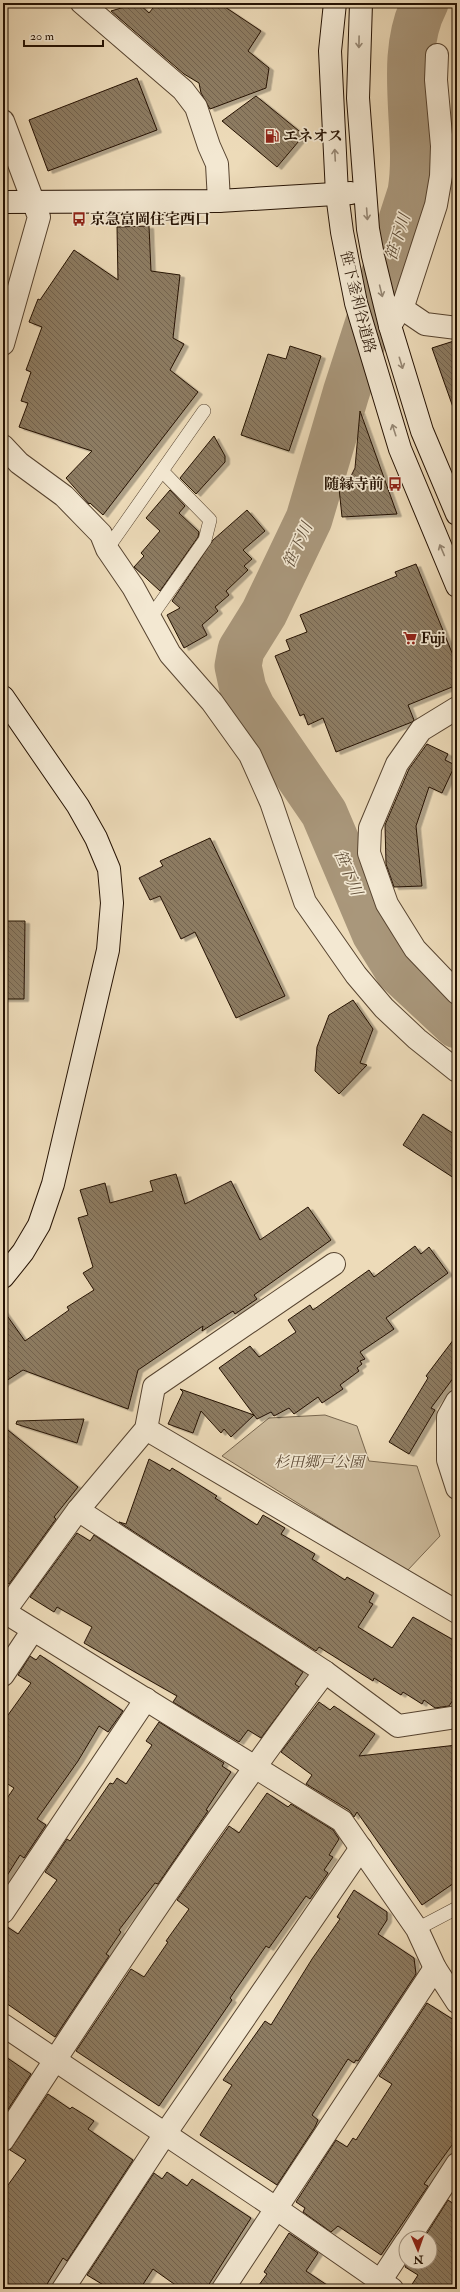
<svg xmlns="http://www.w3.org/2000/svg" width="460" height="2292" font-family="'IM FELL Double Pica','Noto Serif JP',serif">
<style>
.park{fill:#cbb99a;stroke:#78664e}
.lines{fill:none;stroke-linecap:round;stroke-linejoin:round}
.river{stroke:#a9977b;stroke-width:47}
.building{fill:url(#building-back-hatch);stroke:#251203;filter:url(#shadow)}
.lane-casing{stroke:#574430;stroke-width:14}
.street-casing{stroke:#574430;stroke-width:24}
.secondary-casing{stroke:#251203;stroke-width:24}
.lane{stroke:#f3e8d2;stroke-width:13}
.street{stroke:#f3e8d2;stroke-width:22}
.secondary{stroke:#f3e8d2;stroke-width:22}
.oneway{stroke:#968875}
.labels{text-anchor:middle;stroke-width:3.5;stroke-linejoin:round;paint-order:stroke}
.poi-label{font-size:15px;font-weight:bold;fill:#251203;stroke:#f3e8d2;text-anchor:start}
.street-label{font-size:15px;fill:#251203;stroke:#f3e8d2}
.park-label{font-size:15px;font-style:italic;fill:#5f4c38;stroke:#f3e8d2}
.water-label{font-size:16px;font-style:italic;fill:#604e39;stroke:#f3e8d2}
</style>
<defs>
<pattern id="building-back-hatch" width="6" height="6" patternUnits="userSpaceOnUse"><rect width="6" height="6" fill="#8d7b62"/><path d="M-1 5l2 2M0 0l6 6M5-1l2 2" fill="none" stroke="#73634f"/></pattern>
<filter id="shadow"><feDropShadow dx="4.5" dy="2.5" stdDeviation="0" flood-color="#0004"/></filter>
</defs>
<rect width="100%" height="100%" fill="#eddbb9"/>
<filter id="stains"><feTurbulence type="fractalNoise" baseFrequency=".005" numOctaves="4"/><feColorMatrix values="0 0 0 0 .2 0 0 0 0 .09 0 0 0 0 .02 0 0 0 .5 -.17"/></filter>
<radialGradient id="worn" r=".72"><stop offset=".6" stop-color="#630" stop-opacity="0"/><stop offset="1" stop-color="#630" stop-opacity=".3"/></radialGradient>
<polygon class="park" points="325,1415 357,1426 369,1461 417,1466 440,1536 407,1571 222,1456 269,1418"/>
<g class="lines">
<path class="river" d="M425,3C396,58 421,132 411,192L346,393L309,519L264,613L241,650L238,666L243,689L252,708L324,813L375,933L398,970L457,1025"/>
</g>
<g class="building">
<polygon points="138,3 149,13 157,3 219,3 261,31 248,51 269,68 266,88 210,109 201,93 199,83 184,74 111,11"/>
<polygon points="137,78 157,130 48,171 29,120"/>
<polygon points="256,96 304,135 277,167 222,121"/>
<polygon points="149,226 151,271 180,275 173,338 184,344 170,370 198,392 103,515 90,503 89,504 66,478 92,451 19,427 28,403 21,401 31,372 26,370 42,327 29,322 38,299 40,300 74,250 118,280 117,227"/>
<polygon points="457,340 457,409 454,410 432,348"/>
<polygon points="290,346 321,356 289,451 241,435 268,354 286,359"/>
<polygon points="360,411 397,514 342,517 339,488 345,488 355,468"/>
<polygon points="214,436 225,456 225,462 196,494 180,478"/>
<polygon points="170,490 185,506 179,513 199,532 198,537 160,591 134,567 144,556 141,553 160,531 146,518"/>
<polygon points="247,510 265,531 243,550 252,559 244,566 248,570 226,591 229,595 215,607 218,611 202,625 207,635 184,648 167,615 180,608 172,601 213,540"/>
<polygon points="416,564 457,665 457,685 408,705 414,720 412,722 336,752 323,718 308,725 304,714 300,716 275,656 290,650 286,640 307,632 300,615 397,576 395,572"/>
<polygon points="427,744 448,754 445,760 455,765 442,793 429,787 416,826 422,886 394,887 386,864 385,825 409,769"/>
<polygon points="210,838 285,996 236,1018 195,932 181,939 160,896 150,900 139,878 163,866 160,861"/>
<polygon points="3,921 25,921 24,999 3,999"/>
<polygon points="353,1000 373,1029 360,1063 367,1065 339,1094 315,1071 317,1047 329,1015"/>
<polygon points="423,1114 457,1136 457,1180 403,1145"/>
<polygon points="176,1174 185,1204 231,1181 260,1240 308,1207 331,1240 254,1295 257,1299 235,1314 233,1311 202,1331 203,1326 138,1370 128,1409 23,1370 3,1383 3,1310 25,1341 69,1310 67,1307 94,1290 83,1273 93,1267 78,1218 88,1215 80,1190 105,1183 110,1203 153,1191 150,1181"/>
<polygon points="415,1246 421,1254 429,1247 448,1273 386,1318 394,1329 360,1352 365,1359 360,1361 362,1364 357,1368 359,1371 340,1385 343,1389 322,1403 318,1397 294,1414 289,1408 274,1416 271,1412 257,1419 254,1415 231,1437 224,1429 221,1433 201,1411 193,1433 168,1424 183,1392 180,1389 254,1415 219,1368 250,1346 259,1357 296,1332 288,1320 310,1305 313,1310 369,1270 374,1277"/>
<polygon points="457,1335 457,1373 431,1408 435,1410 409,1454 389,1442 428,1378 426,1376"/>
<polygon points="84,1419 77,1443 16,1424 17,1421"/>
<polygon points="3,1426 78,1487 54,1517 56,1519 9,1584 3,1580"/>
<polygon points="149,1459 170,1471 172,1468 217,1496 215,1498 257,1525 263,1515 285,1528 281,1534 315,1554 312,1559 345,1580 347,1577 374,1593 369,1602 373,1604 358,1627 392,1648 413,1617 457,1642 457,1694 449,1706 435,1708 424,1700 422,1704 403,1692 401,1695 374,1678 373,1681 319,1647 316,1651 119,1522 126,1524"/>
<polygon points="77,1533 90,1541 94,1535 303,1672 295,1684 299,1687 261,1738 248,1730 239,1742 173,1702 177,1696 84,1643 92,1627 57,1607 54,1612 30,1597"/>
<polygon points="40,1655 123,1711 108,1732 99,1726 78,1761 37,1819 46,1825 24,1858 20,1855 3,1882 3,1804 14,1788 3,1781 3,1722 31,1683 18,1675 30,1656 36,1660"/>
<polygon points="319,1702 330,1710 334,1706 375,1734 359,1756 457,1745 457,1881 422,1905 357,1812 354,1817 349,1810 306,1784 312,1775 281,1752"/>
<polygon points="159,1722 224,1763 222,1766 231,1772 206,1810 208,1811 158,1884 155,1883 119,1930 121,1932 106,1954 109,1956 55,2037 3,2001 3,1924 18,1934 57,1880 45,1872 67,1839 70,1841 110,1783 113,1784 117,1778 126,1784 152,1745 146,1741"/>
<polygon points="267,1793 288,1807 291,1804 333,1830 339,1839 329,1855 333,1857 324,1870 328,1873 310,1899 306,1896 269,1948 266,1946 230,1998 232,2000 159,2106 76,2051 131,1969 144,1977 168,1942 166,1941 189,1909 177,1900 229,1826 239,1833"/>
<polygon points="354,1890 387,1912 387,1920 378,1934 414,1958 416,1974 358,2061 356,2060 354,2063 348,2059 312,2115 318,2120 315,2127 277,2185 200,2135 232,2085 223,2080 265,2021 271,2025 312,1959 340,1919 337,1917"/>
<polygon points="427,2003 457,2022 457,2138 424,2184 428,2186 381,2255 338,2226 331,2232 303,2212 305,2208 296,2202 336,2140 347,2147 353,2138 356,2140 392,2084 379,2076"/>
<polygon points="3,2055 31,2074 3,2117"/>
<polygon points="48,2094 70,2109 72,2107 94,2121 88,2129 133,2160 67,2261 63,2258 44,2289 3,2289 3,2192 26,2160 10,2150"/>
<polygon points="167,2172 187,2186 192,2179 251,2218 206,2289 181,2289 153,2269 140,2289 110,2289 87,2275 154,2173 162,2179"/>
<polygon points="448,2200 457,2206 457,2280 451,2289 409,2289 418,2275 405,2267 408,2262 430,2262 430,2238 424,2238"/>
<polygon points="289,2233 318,2253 306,2271 333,2289 256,2289 267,2274 264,2272"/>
</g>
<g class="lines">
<defs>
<g id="lane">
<polyline points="107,549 204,411"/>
<polyline points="150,618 205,540 210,520 163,472"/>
<polyline points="417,1929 457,1908"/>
</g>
<g id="street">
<polyline points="82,3 183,90 196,107 209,146 217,164 219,201"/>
<polyline points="3,121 39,217 3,344"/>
<polyline points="400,307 425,324 457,328"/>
<polyline points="390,326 405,300 436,205 441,176 442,146 436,80 437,55"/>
<polyline points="3,446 19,463 64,496 101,534 107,549 133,587 170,654 212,702 250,755 271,802 305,902 356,975 384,1008 417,1039 457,1071"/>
<polyline points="457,708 421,730 397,764 370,828 369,853 387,904 415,949 457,993"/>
<polyline points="457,1401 448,1417 448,1460 457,1488"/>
<polyline points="146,1429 457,1612"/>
<polyline points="78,1510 325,1672 398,1726 457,1717"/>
<polyline points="3,1611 342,1821 417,1929 435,1968 457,2002"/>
<polyline points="4,1612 78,1510 146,1429 154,1387 334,1264"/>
<polyline points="3,1675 33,1630"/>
<polyline points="3,1912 146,1699"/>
<polyline points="3,2025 277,2209 392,2289"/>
<path d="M3,2140C106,1981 211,1823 325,1672"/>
<polyline points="409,2238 457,2164"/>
<polyline points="63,2289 165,2134 361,1848"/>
<polyline points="223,2289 435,1968"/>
<polyline points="375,2289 406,2242"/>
</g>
<g id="secondary">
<polyline points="335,3 330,51 337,194 342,232 356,303 400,449 457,586"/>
<polyline points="361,3 358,98 368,229 373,256 390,326 422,431 457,514"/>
<polyline points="3,202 219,201 351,193"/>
<polyline points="3,697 78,806 96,838 109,869 112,903 108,950 53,1184 39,1225 23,1252 3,1277"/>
</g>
</defs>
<use href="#lane" class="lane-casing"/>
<use href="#street" class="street-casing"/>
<use href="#secondary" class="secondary-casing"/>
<use href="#lane" class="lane"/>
<use href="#street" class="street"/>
<use href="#secondary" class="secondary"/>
</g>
<defs><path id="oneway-shaft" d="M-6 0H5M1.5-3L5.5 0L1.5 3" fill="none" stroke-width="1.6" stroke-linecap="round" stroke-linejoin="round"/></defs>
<g class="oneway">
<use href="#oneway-shaft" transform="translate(359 42) rotate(91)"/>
<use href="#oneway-shaft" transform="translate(335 155) rotate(-93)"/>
<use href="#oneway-shaft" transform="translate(367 214) rotate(86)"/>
<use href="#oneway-shaft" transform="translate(381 291) rotate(76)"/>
<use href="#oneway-shaft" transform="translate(401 363) rotate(73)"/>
<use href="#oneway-shaft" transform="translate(394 430) rotate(-108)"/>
<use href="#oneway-shaft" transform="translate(442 550) rotate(-113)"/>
</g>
<defs>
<symbol id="fuel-bare" viewBox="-9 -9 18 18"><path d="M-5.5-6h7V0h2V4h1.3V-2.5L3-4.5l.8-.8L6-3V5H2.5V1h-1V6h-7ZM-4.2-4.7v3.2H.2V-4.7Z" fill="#8f2418" stroke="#f3e8d2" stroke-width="2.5" paint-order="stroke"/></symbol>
<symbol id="bus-bare" viewBox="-9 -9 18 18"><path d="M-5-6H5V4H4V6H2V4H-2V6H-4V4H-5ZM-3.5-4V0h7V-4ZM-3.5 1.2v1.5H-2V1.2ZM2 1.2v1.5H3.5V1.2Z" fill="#8f2418" stroke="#f3e8d2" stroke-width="2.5" paint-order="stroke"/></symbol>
<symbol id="supermarket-bare" viewBox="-9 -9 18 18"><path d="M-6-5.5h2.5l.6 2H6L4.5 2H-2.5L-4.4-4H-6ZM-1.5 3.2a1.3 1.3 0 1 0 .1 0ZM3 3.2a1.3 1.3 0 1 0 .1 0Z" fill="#8f2418" stroke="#f3e8d2" stroke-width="2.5" paint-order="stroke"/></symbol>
</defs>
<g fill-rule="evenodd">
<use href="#fuel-bare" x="262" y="126" width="20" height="20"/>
<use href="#bus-bare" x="69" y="209" width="20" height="20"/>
<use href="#bus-bare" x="385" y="474" width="20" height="20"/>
<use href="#supermarket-bare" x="400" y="628" width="20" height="20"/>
</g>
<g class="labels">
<g class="poi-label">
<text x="283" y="141">エネオス</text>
<text x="90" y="224">京急富岡住宅西口</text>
<text x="384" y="489" text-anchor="end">随縁寺前</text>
<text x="421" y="643">Fuji</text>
</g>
<g class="street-label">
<text transform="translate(358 302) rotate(76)" y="5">笹下釜利谷道路</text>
</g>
<g class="park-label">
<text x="319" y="1467">杉田郷戸公園</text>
</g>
<g class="water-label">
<text transform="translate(397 237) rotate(-72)" y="6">笹下川</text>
<text transform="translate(297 545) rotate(-65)" y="6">笹下川</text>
<text transform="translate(349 872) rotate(67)" y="6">笹下川</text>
</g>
</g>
<rect width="460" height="2292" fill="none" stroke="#eddbb9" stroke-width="16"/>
<rect x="4" y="4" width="452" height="2284" fill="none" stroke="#251203" stroke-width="2"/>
<rect x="8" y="8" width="444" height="2276" fill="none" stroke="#251203"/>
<g transform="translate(418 2250) rotate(178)"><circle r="19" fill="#f3e8d2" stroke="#a1927f"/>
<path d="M0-3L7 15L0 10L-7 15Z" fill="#8f2418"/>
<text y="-6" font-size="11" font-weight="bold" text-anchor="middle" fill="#251203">N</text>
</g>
<path d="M24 40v6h79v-6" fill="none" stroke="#251203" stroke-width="2"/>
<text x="30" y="40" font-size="12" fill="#251203" stroke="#f3e8d2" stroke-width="3" paint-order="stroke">20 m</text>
<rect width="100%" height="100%" filter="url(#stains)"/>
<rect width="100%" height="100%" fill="url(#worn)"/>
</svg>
